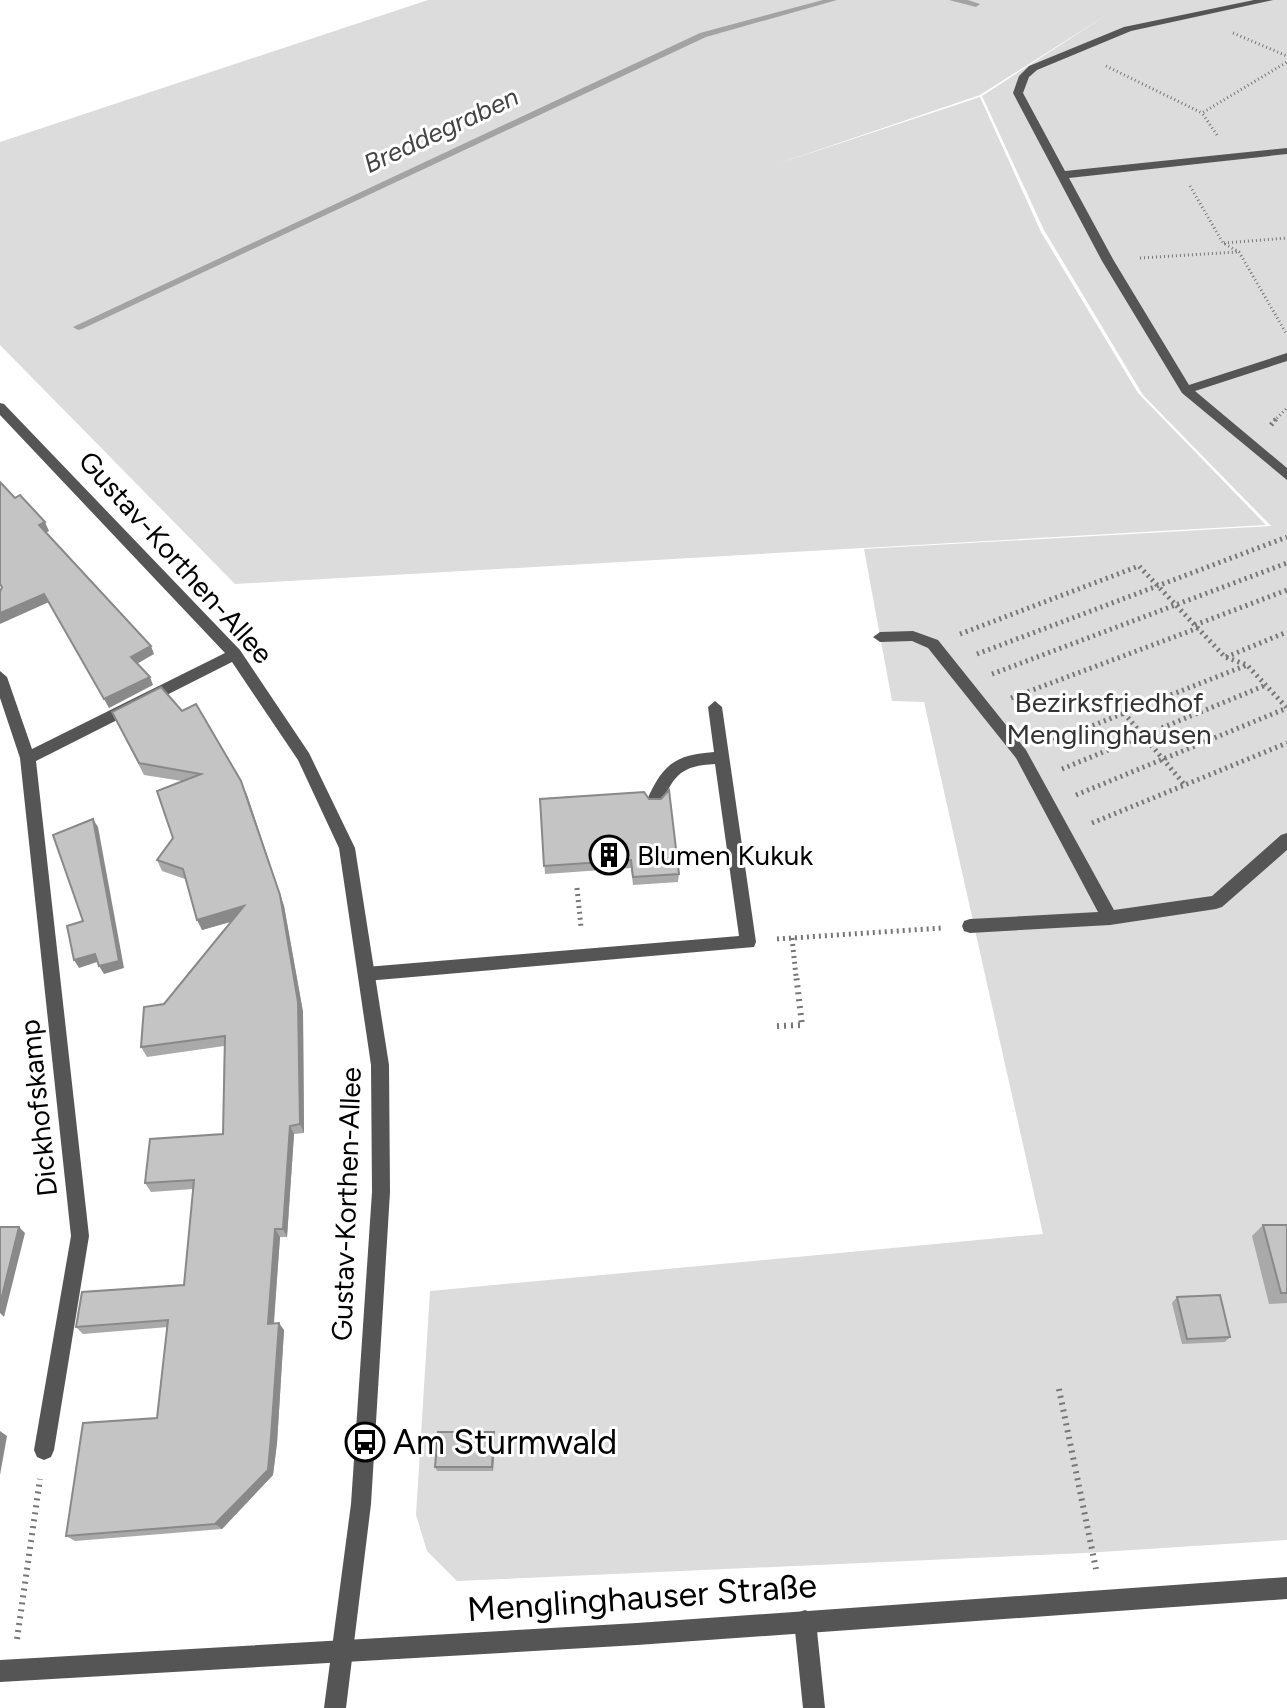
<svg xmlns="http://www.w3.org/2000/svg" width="1287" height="1708" font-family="Figtree,sans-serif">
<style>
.green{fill:#dcdcdc}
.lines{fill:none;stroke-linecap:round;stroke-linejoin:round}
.stream{fill:#a3a3a3;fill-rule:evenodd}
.path-far2{stroke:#777;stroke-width:3;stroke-dasharray:1 3;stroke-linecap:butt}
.path-far1{stroke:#777;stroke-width:5;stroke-dasharray:2 4;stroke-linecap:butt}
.path{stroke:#777;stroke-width:6;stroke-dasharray:2 5;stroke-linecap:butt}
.service{fill:#555;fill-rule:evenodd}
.minor{fill:#555;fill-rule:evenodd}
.tertiary{fill:#555;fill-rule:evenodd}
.wall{fill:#a9a9a9}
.shaded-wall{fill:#898989}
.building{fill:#c4c4c4;stroke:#898989;stroke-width:2}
.labels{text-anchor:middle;stroke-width:6;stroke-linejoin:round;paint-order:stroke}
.far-water-label{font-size:26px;font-style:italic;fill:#444;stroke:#fff}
.street-label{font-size:28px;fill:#000;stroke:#fff}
.park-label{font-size:28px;fill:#333;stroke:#fff}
.poi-label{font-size:28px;fill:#000;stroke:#fff;text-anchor:start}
.near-poi-label{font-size:34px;fill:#000;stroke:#fff;text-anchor:start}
.near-street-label{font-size:34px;fill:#000;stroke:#fff}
</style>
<rect width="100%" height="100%" fill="#fff"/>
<polygon class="green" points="428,0 1287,0 1287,1540 1085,1553 457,1581 427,1551 416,1515 430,1291 1043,1234 924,702 892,701 864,549 1271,526 1143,395 1044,230 982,96 1111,12 980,95 774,165 980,97 1041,232 1138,393 1266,525 235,584 0,345 0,142"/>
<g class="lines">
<g class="stream">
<polygon points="823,0 837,0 706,37 82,329 78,330 73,327 700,33"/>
<polygon points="949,0 968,0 980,4 976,7"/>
</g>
<g class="path-far2">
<polyline points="1233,33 1287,56"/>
<polyline points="1106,66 1202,113"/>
<polyline points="1217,135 1202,113 1287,62"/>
<polyline points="1190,186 1223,243 1239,252 1286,333"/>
<polyline points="1224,243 1287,238"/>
<polyline points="1140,258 1238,252"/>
<polyline points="1274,421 1287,408"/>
</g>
<g class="path-far1">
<polyline points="1271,425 1276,419"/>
<polyline points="1195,625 1287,590"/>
<polyline points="960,634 1139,566 1225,657 1247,665 1287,708"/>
<polyline points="977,654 1287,537"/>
<polyline points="1226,657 1287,632"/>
<polyline points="992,674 1287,563"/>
<polyline points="1011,698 1198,628"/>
<polyline points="1124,713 1184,784"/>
<polyline points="1048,743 1247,665"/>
<polyline points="1062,769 1266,685"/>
<polyline points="1076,795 1287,708"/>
<polyline points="1092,823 1287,743"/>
<polyline points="577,888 581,927"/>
<polyline points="792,938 796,976"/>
<polyline points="777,939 942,928"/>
</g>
<g class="path">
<polyline points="777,1026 802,1025 796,974"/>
<polyline points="1059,1389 1096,1569"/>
<polyline points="17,1639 40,1479"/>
</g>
<g class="service">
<polygon points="1254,0 1273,0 1131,31 1037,70 1029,77 1023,93 1065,171 1287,148 1287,154 1069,178 1114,261 1189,385 1287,353 1287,361 1195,391 1287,468 1287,480 1182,393 1102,261 1013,93 1019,76 1029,66 1124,27"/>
<polygon points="913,631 938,640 1026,750 1114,910 1212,896 1281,835 1287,833 1287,850 1222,907 1216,909 1110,925 970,933 964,931 962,926 964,921 970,919 1098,912 1016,758 928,648 912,641 880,642 873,637 880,632"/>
<path d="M715,701L722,707L756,942L754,947L366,981L360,979L358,974L360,969L366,967L739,936L715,764C681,766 675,774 661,804H649L647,800C663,764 675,755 714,752L708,707Z"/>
</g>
<g class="minor">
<polygon points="0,403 4,404 240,650 309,753 355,848 389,1065 390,1192 371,1504 346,1708 324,1708 351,1504 372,1192 371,1065 339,848 298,760 232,662 36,761 89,1236 54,1450 51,1457 44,1460 37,1457 34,1450 71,1236 20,758 0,698 0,671 7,677 32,749 225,653 0,415"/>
<polygon points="805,1610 813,1613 816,1621 825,1708 803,1708 794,1621 797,1613"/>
</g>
<polygon class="tertiary" points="1287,1577 1287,1599 637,1645 0,1682 0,1660 637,1623"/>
</g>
<g class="wall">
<polygon points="112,712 246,792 284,906 303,1012 304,1133 294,1134 287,1237 280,1237 274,1324 284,1330 277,1443 273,1475 222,1529 75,1541 66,1536 157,1418 168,1327 83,1334 76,1327 184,1285 193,1189 151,1192 145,1183 223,1134 224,1046 147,1057 141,1047 164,1004 231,922 202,930 185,879 162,871 157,860 173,838 182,781 144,775"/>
<polygon points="540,799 679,874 678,882 633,885 631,868 545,874"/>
<polygon points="1263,1225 1287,1225 1287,1303 1269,1304 1252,1236"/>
<polygon points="1177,1297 1230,1337 1225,1342 1182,1344 1172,1303"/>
<polygon points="495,1436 493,1471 437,1471 435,1467"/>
</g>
<g class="shaded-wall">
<polygon points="45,522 49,531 44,534 39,525"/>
<polygon points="44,594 49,602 0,624 0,613"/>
<polygon points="151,646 154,654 135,665 131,657"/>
<polygon points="150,677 153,685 109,708 104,699"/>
<polygon points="246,792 284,906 303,1012 304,1133 300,1124"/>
<polygon points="93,819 98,827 124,968 104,974 99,966"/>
<polygon points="244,906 249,916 202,930 197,920"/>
<polygon points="95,954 100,961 79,968 74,960"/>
<polygon points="290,1126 294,1134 287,1237 283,1229"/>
<polygon points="19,1227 25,1233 4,1317 0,1313 0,1304"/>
<polygon points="275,1229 280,1237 273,1331 268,1324"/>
<polygon points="279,1323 284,1330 277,1443 273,1475 222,1529 215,1524"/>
<polygon points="0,1431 7,1436 0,1475"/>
<polygon points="494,1432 495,1436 493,1471 492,1467"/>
</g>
<g class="building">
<polygon points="0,482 15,498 20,495 45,522 39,525 151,646 131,657 150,677 104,699 44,594 0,613 0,592 2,587 0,584"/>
<polygon points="161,687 182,711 196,704 241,781 280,895 298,1002 300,1124 290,1126 283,1229 275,1229 268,1324 279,1323 271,1437 268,1470 215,1524 66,1536 83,1423 157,1418 168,1320 76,1327 82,1292 184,1285 194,1180 145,1183 150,1139 223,1134 225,1036 141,1047 144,1007 164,1004 244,906 197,920 183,869 157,860 173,838 157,791 201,774 139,763 112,712"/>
<polygon points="669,790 679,874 633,877 631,860 544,866 540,799 644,792 649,799 661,799"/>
<polygon points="93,819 119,961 99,966 95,954 74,960 67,926 83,921 53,835"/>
<polygon points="1263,1225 1287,1225 1287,1293 1281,1293"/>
<polygon points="0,1227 19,1227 0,1304"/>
<polygon points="1220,1295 1230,1337 1187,1339 1177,1297"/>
<polygon points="438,1432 494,1432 492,1467 435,1467"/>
</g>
<defs>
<symbol id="building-ring" viewBox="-11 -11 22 22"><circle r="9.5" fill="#fff" stroke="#000" stroke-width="1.5"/><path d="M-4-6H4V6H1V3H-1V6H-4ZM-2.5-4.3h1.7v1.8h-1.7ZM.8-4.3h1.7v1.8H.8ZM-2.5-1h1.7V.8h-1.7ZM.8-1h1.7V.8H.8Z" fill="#000"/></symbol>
<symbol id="bus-ring" viewBox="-11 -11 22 22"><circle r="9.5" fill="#fff" stroke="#000" stroke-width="1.5"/><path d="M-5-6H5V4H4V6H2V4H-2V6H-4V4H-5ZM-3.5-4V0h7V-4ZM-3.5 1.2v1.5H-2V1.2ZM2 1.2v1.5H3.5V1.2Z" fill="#000"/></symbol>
</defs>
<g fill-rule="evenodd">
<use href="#building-ring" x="587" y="833" width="44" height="44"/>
<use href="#bus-ring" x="343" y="1420" width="44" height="44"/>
</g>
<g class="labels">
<g class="far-water-label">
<text transform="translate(441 130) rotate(-25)" y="9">Breddegraben</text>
</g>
<g class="street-label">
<text transform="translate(176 557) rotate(48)" y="10">Gustav-Korthen-Allee</text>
<text transform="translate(38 1108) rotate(-96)" y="10">Dickhofskamp</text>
<text transform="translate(346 1204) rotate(-88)" y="10">Gustav-Korthen-Allee</text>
</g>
<g class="park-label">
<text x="1109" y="712">Bezirksfriedhof<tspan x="1109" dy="32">Menglinghausen</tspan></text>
</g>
<g class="poi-label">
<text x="637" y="865">Blumen Kukuk</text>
</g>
<g class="near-poi-label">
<text x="393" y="1454">Am Sturmwald</text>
</g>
<g class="near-street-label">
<text transform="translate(642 1597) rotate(-4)" y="12">Menglinghauser Straße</text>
</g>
</g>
</svg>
